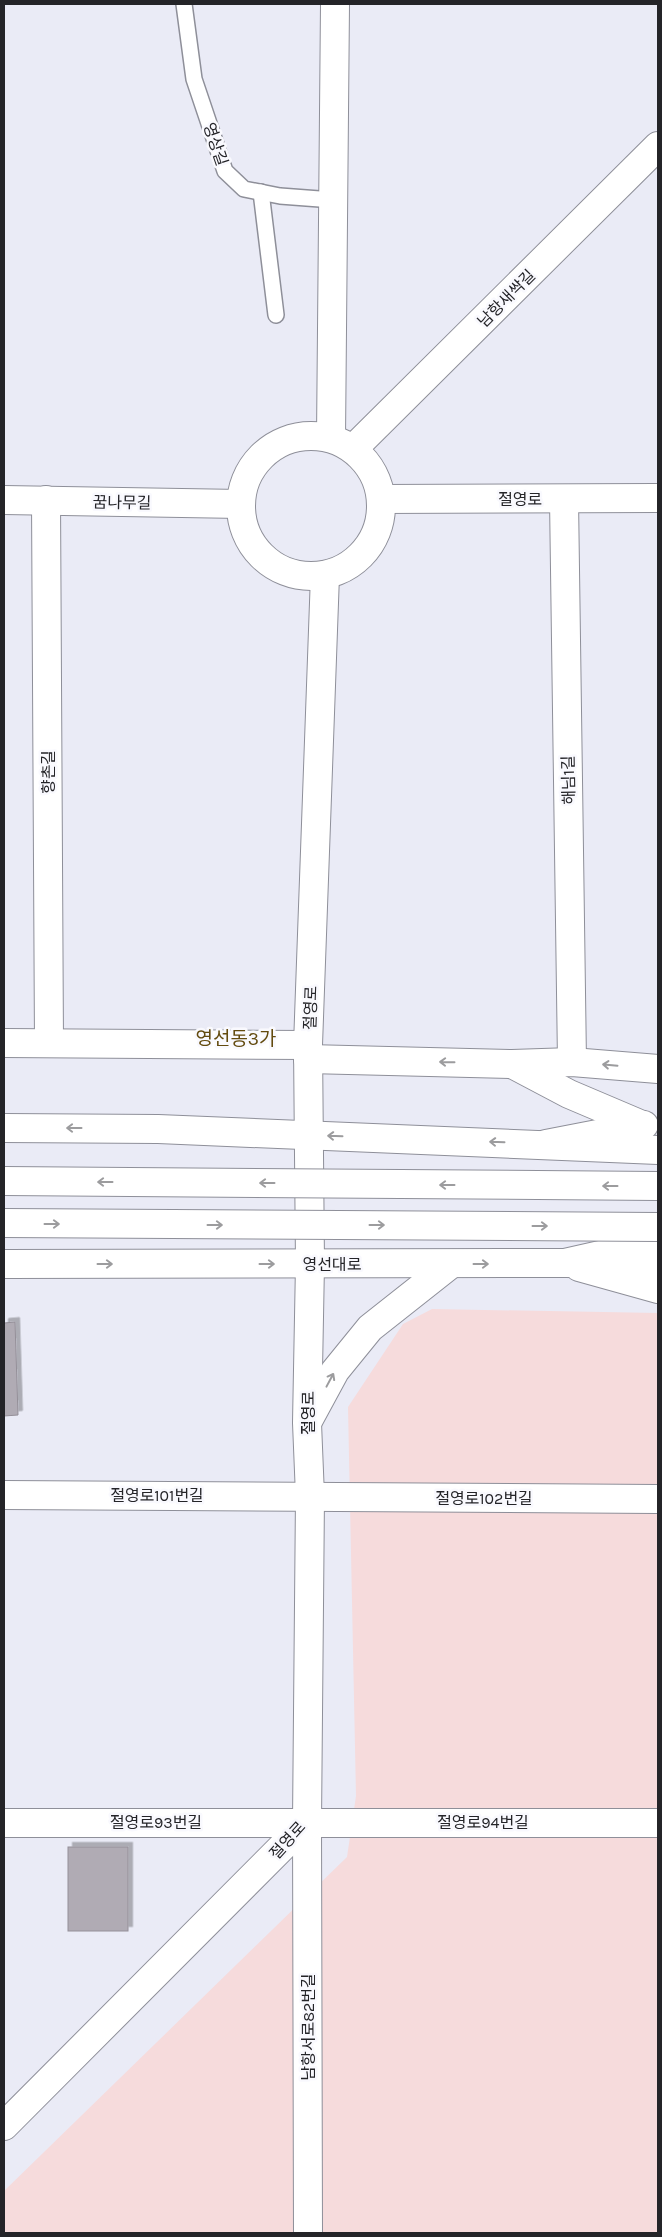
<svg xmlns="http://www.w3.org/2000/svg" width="662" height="2237" font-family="Karla,'Noto Sans KR',sans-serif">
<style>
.industrial{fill:#f6dbdc}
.building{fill:#b0abb4;stroke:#948f98;filter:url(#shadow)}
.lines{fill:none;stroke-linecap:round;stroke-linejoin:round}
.service-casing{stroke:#8e8f99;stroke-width:18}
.minor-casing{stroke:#8e8f99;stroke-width:30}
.tertiary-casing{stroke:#8e8f99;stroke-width:30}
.secondary-casing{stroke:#8e8f99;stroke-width:30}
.trunk-casing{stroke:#8e8f99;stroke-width:30}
.service{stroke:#fff;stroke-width:15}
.minor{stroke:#fff;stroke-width:28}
.tertiary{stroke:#fff;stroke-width:28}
.secondary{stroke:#fff;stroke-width:28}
.trunk{stroke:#fff;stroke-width:28}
.trunk-bridge-casing{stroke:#8e8f99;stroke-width:30;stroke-linecap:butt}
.trunk-bridge{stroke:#fff;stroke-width:28}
.oneway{stroke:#9c9c9e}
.labels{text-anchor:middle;stroke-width:5;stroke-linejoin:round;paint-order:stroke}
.street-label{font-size:16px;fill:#242428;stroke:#f9f9fe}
.quarter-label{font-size:19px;fill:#634b0f;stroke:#f9f9fe}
</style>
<defs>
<filter id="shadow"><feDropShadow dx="4.5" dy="-4.5" stdDeviation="0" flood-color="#0004"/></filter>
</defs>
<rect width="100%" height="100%" fill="#eaebf6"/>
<polygon class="industrial" points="432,1309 658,1313 658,2233 4,2233 4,2191 347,1857 356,1796 348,1407 403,1324"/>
<g class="building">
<polygon points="15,1322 18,1415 4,1416 4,1323"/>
<rect x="68" y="1847" width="60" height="84"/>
</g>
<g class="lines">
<defs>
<g id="service">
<polyline points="184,4 194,79 225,171 244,189 280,196 333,200"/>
<polyline points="261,192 276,315"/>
</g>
<g id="minor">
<polyline points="331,438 335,4"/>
<polyline points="564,499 572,1062"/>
<polyline points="46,500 49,1043"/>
<polyline points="4,1043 308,1045"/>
<polyline points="4,1495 658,1499"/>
<polyline points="307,1822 308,2233"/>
<polyline points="4,1823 658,1823"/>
</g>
<g id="tertiary">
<polyline points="353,449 658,146"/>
<polyline points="4,500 241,504"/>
</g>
<g id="secondary">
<circle cx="311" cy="506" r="70"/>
<polyline points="381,499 658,498"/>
<polyline points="308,1059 512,1064 572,1062 658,1069"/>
<polyline points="4,1128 158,1129 658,1150"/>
<polyline points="4,1264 565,1263 658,1242"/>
<polyline points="579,1267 658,1289"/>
<polyline points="309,1419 335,1371 370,1328 451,1264"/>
<polyline points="4,2126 307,1822 310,1496 307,1423 310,1264 308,1045 325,575"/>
</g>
<g id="trunk">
<polyline points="512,1064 569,1094 642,1125"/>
<polyline points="546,1144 644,1125"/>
<polyline points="565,1263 658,1264"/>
</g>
</defs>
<use href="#service" class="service-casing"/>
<use href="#minor" class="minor-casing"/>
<use href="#tertiary" class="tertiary-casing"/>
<use href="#secondary" class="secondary-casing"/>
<use href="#trunk" class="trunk-casing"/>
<use href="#service" class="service"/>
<use href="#minor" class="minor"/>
<use href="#tertiary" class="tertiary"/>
<use href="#secondary" class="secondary"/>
<use href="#trunk" class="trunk"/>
<defs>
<g id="trunk-bridge">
<polyline points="4,1181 658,1186"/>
<polyline points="4,1223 658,1227"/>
</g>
</defs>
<use href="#trunk-bridge" class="trunk-bridge-casing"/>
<use href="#trunk-bridge" class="trunk-bridge"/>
</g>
<defs><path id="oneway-shaft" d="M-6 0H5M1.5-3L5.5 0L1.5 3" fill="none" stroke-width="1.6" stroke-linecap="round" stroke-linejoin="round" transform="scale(1.25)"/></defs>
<g class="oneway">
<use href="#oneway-shaft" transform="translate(447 1062) rotate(-179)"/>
<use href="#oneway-shaft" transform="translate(610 1065) rotate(-175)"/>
<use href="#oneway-shaft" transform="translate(74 1128) rotate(-180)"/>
<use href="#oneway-shaft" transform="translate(335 1136) rotate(-178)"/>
<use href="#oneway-shaft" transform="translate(497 1142) rotate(-178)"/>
<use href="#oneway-shaft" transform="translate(105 1182) rotate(-180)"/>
<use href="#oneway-shaft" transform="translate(267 1183) rotate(-180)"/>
<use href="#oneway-shaft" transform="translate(447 1185) rotate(-180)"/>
<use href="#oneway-shaft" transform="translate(610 1186) rotate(-180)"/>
<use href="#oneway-shaft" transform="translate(52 1224)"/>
<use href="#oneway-shaft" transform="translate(215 1225)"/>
<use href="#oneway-shaft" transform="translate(377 1225)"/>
<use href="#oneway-shaft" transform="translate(540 1226)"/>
<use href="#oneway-shaft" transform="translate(105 1264)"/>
<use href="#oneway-shaft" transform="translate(267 1264)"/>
<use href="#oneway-shaft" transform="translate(481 1264)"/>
<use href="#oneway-shaft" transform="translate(330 1380) rotate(-62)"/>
</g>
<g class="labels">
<g class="street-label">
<text transform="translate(216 144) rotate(71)" y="6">영상길</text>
<text transform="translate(506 298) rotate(-45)" y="6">남항새싹길</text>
<text x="520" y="505">절영로</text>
<text transform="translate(122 502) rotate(1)" y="6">꿈나무길</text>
<text transform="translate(48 772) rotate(-90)" y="6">향촌길</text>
<text transform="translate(568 780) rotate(-91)" y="6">해님1길</text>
<text transform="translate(310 1008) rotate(-88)" y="6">절영로</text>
<text x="332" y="1270">영선대로</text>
<text transform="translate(308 1413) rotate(-90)" y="6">절영로</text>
<text x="157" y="1501">절영로101번길</text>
<text x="484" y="1504">절영로102번길</text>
<text x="156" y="1828">절영로93번길</text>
<text x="483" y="1828">절영로94번길</text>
<text transform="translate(287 1840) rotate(-48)" y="6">절영로</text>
<text transform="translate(308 2027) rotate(-90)" y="6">남항서로82번길</text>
</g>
<g class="quarter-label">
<text x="236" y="1045">영선동3가</text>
</g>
</g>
<rect width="662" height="2237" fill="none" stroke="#242428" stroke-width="10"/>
</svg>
